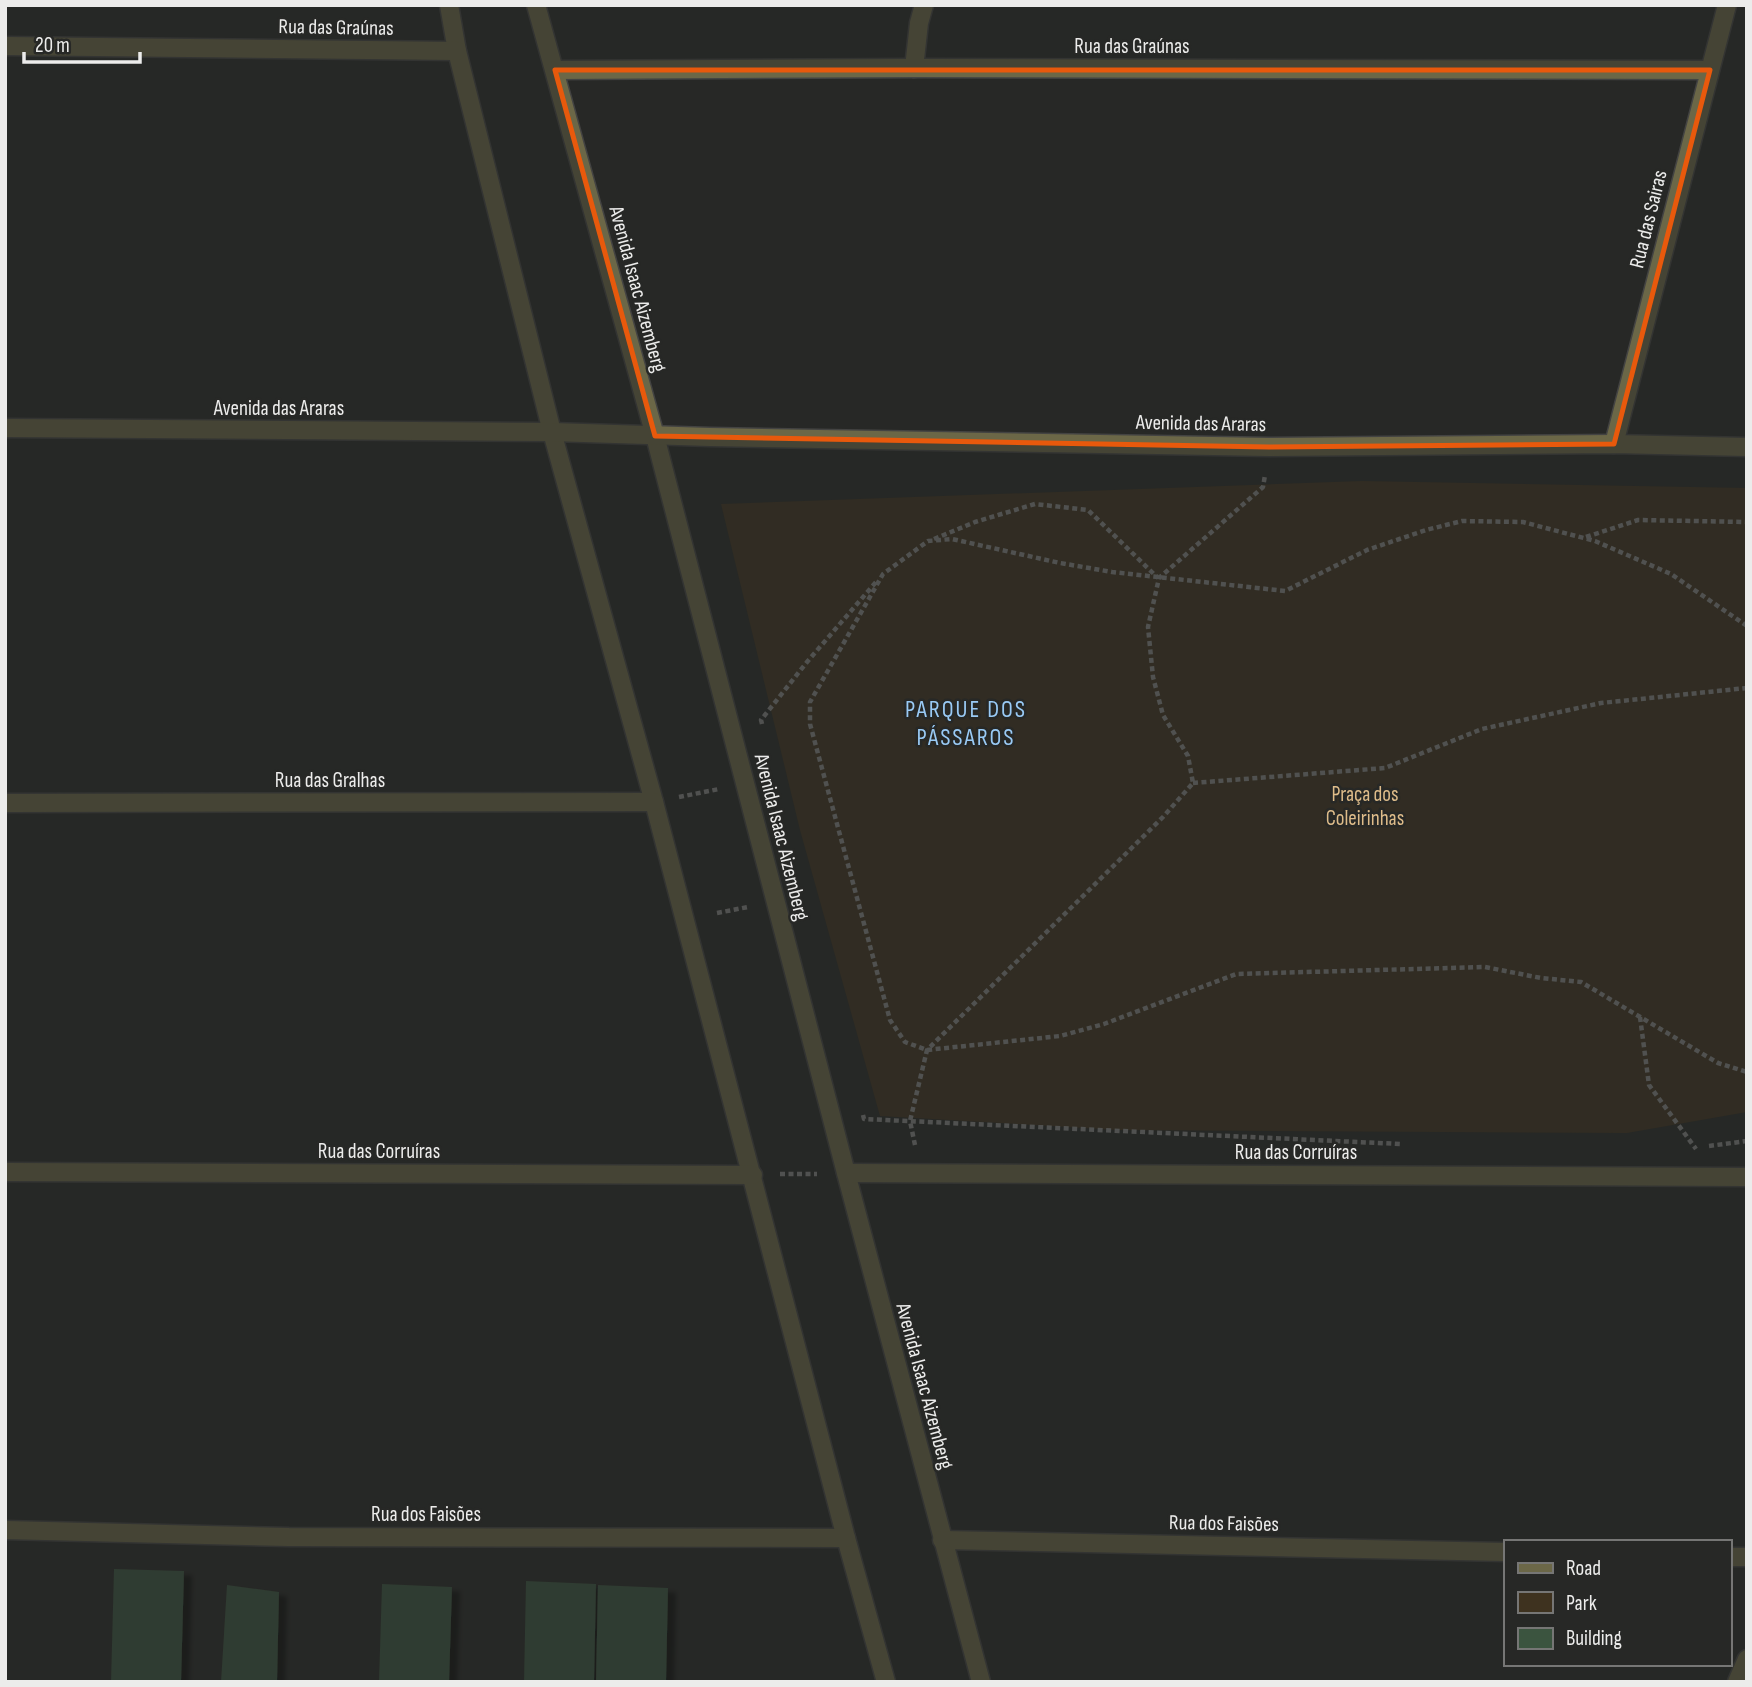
<svg xmlns="http://www.w3.org/2000/svg" width="1752" height="1687" font-family="'Sofia Sans Condensed',sans-serif">
<style>
.green{fill:#3e321f}
.building{fill:#3b543f;filter:url(#shadow)}
.lines{fill:none;stroke-linecap:round;stroke-linejoin:round}
.minor-casing{stroke:#434342;stroke-width:21}
.path{stroke:#848483;stroke-width:4.5;stroke-dasharray:5 3.5;stroke-linecap:butt}
.minor{stroke:#6b6747;stroke-width:18}
.marked{fill:none;stroke:#e8590c;stroke-width:5;stroke-linejoin:round}
.labels{text-anchor:middle;stroke-width:5;stroke-linejoin:round;paint-order:stroke}
.street-label{font-size:21px;fill:#ececeb;stroke:#272826}
.park-label{font-size:21px;fill:#debc8a;stroke:#272826}
.quarter-label{font-size:24px;letter-spacing:2px;fill:#99caf5;stroke:#272826}
</style>
<defs>
<filter id="shadow"><feDropShadow dx="8" dy="4.5" stdDeviation="2" flood-color="#0009"/></filter>
</defs>
<rect width="100%" height="100%" fill="#272826"/>
<polygon class="green" points="1362,481 1747,488 1747,1112 1627,1133 1118,1130 880,1116 800,830 721,504"/>
<g class="building">
<polygon points="114,1569 184,1571 181,1682 111,1682"/>
<polygon points="526,1581 596,1584 594,1682 524,1682"/>
<polygon points="382,1584 452,1587 449,1682 379,1682"/>
<polygon points="227,1585 279,1592 277,1682 221,1682"/>
<polygon points="598,1585 668,1588 666,1682 596,1682"/>
</g>
<g class="lines">
<defs>
<g id="minor">
<polyline points="449,5 457,51 552,432 654,802 846,1538 886,1682"/>
<polyline points="536,5 655,436 846,1173 981,1682"/>
<polyline points="5,46 457,51"/>
<polyline points="914,68 919,23 924,5"/>
<polyline points="555,70 914,68 1710,70"/>
<polyline points="5,428 552,432 710,437 1269,447 1614,444 1747,447"/>
<polyline points="1614,444 1727,5"/>
<polyline points="5,803 654,802"/>
<polyline points="5,1172 753,1175"/>
<polyline points="846,1173 1747,1177"/>
<polyline points="5,1530 289,1537 846,1538"/>
<polyline points="942,1540 1505,1552"/>
<polyline points="1729,1557 1747,1557"/>
<polyline points="1737,1682 1747,1659"/>
</g>
</defs>
<use href="#minor" class="minor-casing"/>
<g class="path">
<polyline points="1586,537 1638,520 1747,522"/>
<polyline points="934,539 975,522 1035,504 1088,510 1158,578"/>
<polyline points="1747,626 1671,574 1595,541 1523,522 1462,521 1426,530 1367,550 1285,591 1112,572 1060,563 952,539 928,541 883,574 810,702 810,724 890,1020 905,1042 927,1050 1060,1036 1104,1024 1236,974 1485,967 1541,978 1581,982 1718,1063 1747,1072"/>
<polyline points="762,724 761,720 807,662 876,582"/>
<polyline points="1193,783 1385,768 1482,729 1601,703 1747,688"/>
<polyline points="679,797 719,789"/>
<polyline points="717,913 748,907"/>
<polyline points="1640,1017 1649,1085 1696,1149"/>
<polyline points="863,1115 864,1119 1400,1144"/>
<polyline points="915,1145 910,1121 927,1050 1163,817 1193,783 1188,756 1163,715 1153,677 1148,627 1159,578 1263,487 1265,475"/>
<polyline points="1709,1146 1747,1141"/>
<polyline points="780,1174 817,1174"/>
</g>
<use href="#minor" class="minor"/>
</g>
<path d="M0 0H1752V1687H0ZM555,70H1710L1614,444L1269,447L655,436Z" fill="#272826" fill-opacity=".55" fill-rule="evenodd"/>
<path class="marked" d="M555,70H1710L1614,444L1269,447L655,436Z"/>
<g class="labels">
<g class="street-label">
<text transform="translate(336 27) rotate(1)" y="7">Rua das Graúnas</text>
<text x="1132" y="53">Rua das Graúnas</text>
<text transform="translate(1648 219) rotate(-76)" y="7">Rua das Sairas</text>
<text transform="translate(638 289) rotate(75)" y="7">Avenida Isaac Aizemberg</text>
<text x="279" y="415">Avenida das Araras</text>
<text transform="translate(1201 423) rotate(1)" y="7">Avenida das Araras</text>
<text x="330" y="787">Rua das Gralhas</text>
<text transform="translate(782 837) rotate(76)" y="7">Avenida Isaac Aizemberg</text>
<text x="379" y="1158">Rua das Corruíras</text>
<text x="1296" y="1159">Rua das Corruíras</text>
<text transform="translate(925 1386) rotate(75)" y="7">Avenida Isaac Aizemberg</text>
<text x="426" y="1521">Rua dos Faisões</text>
<text transform="translate(1224 1523) rotate(1)" y="7">Rua dos Faisões</text>
</g>
<g class="park-label">
<text x="1365" y="801">Praça dos<tspan x="1365" dy="24">Coleirinhas</tspan></text>
</g>
<g class="quarter-label">
<text x="966" y="717">PARQUE DOS<tspan x="966" dy="28">PÁSSAROS</tspan></text>
</g>
</g>
<rect width="1752" height="1687" fill="none" stroke="#ececeb" stroke-width="14"/>
<rect x="1504" y="1540" width="228" height="126" fill="#272826" stroke="#767675" stroke-width="2"/>
<rect x="1518" y="1563" width="35" height="10" fill="#6b6747" stroke="#767675" stroke-width="2"/>
<text x="1566" y="1575" font-size="21" fill="#ececeb">Road</text>
<rect x="1518" y="1592" width="35" height="21" fill="#3e321f" stroke="#767675" stroke-width="2"/>
<text x="1566" y="1610" font-size="21" fill="#ececeb">Park</text>
<rect x="1518" y="1628" width="35" height="21" fill="#3b543f" stroke="#767675" stroke-width="2"/>
<text x="1566" y="1645" font-size="21" fill="#ececeb">Building</text>
<path d="M24 52v10h116v-10" fill="none" stroke="#ececeb" stroke-width="3.5"/>
<text x="35" y="52" font-size="21" fill="#ececeb" stroke="#272826" stroke-width="5" paint-order="stroke">20 m</text>
</svg>
